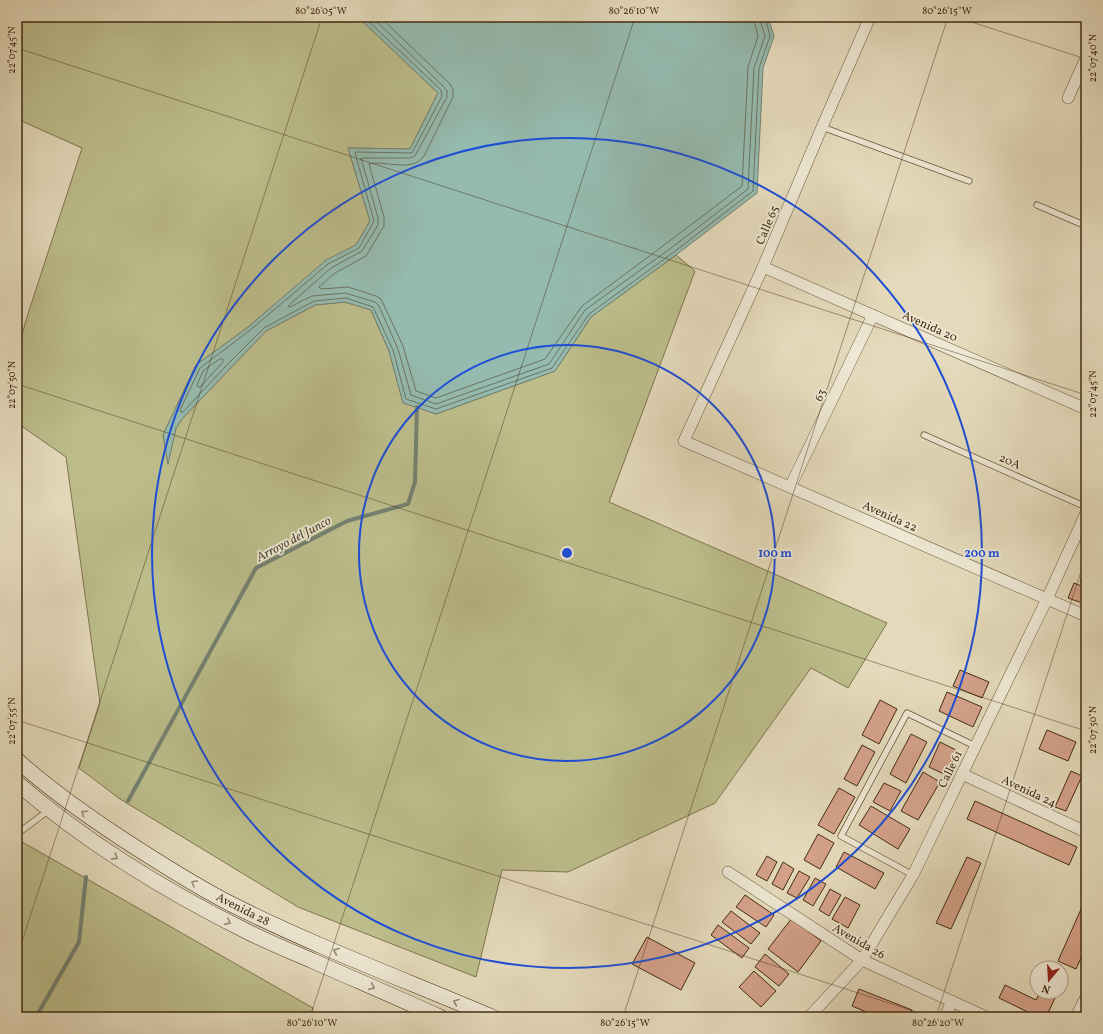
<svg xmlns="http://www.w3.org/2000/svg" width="1103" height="1034" font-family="Vollkorn,serif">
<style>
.green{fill:#bcbd8b;stroke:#80744f}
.water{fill:#95bbb0;stroke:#748271}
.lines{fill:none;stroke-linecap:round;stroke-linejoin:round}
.shore{stroke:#6c7462;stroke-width:1}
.stream{stroke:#748271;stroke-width:4}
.building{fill:#d5a28a;stroke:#432c13}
.service-casing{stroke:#6b583d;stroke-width:7}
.minor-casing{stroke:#6b583d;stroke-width:12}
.secondary-casing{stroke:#432c13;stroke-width:16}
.service{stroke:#ede7d3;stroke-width:5.5}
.minor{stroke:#ede7d3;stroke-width:11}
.secondary{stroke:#ede7d3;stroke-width:15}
.oneway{stroke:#988a73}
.ticks{fill:none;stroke:#432c13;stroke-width:1;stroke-opacity:0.45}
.ring{fill:none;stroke:#1d4ed8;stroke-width:2}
.labels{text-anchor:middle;stroke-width:3.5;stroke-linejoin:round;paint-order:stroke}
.street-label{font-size:12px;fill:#432c13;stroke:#ede7d3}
.water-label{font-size:13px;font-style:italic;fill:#534932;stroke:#ede7d3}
.centre{fill:#1d4ed8;stroke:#ede7d3;stroke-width:2}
.ring-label{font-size:12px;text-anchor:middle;font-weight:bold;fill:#1d4ed8;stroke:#ede7d3;stroke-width:3.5;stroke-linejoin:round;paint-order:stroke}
.neatline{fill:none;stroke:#432c13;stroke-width:1.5}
.ticks-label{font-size:10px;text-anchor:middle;fill:#432c13}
</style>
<rect width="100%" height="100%" fill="#e4dabb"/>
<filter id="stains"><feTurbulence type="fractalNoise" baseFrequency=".005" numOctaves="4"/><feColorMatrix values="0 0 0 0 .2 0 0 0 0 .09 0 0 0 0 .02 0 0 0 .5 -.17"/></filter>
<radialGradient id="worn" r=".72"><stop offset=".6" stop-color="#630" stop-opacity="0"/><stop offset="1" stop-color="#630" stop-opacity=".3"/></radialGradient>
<g class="green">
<polygon points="17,17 358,17 438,93 410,149 348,148 370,221 356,245 326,261 247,328 196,365 163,435 168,463 176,428 182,419 266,331 315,305 345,302 371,310 389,351 403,402 436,414 555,371 591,317 676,255 695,271 609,502 887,623 848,688 811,668 715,803 568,872 502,870 476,977 298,907 120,799 79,768 100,703 66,457 17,423 17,355 26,320 82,148 17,119"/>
<polygon points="17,839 313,1008 310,1017 17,1017"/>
</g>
<polygon class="water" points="358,17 768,17 774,36 763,68 757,193 676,255 591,317 555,371 436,414 403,403 389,351 371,310 345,302 315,305 266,331 182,419 176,428 168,464 163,435 196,365 247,328 326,260 356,245 370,221 348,148 410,149 438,93"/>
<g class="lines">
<g class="shore">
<polyline points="364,17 441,90 442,96 412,153 356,152 355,153 374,221 359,248 328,264 249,331 200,368 180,410 181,412 183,412 225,367 264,328 314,301 346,298 373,307 393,350 406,399 436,409 552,368 589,314 674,252 753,191 759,68 770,36 765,17"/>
<polyline points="372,17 444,87 447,91 447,97 415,156 410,158 361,158 378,218 378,225 362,251 331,268 288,306 290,307 312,296 345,293 375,302 379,306 398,349 411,395 436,404 549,364 585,310 671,248 748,189 754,68 765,36 759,17"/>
<path d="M380,17L449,83L453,89V97L424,156C412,173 386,160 369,164L384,217V226L366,256L335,273L319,287L321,289L348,287L376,296L381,299L403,346L416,391L436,398L545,359L582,306L667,243L742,186L748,67L758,36L753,17"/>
<polygon points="220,359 223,359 223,362 200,387 198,387 197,385 203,371"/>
</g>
<g class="stream">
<polyline points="128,801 256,568 347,521 408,504 415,482 417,407"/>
<polyline points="36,1017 79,942 86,877"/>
</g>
</g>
<g class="building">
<polygon points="1086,568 1086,584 1080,582"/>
<polygon points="1074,583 1086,588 1085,604 1068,598"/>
<polygon points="960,670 989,682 982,698 953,686"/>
<polygon points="947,692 982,707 973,727 939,711"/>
<polygon points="880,700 897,709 879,744 862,735"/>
<polygon points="1047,730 1076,742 1068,761 1039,749"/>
<polygon points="911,734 927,742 906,783 890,774"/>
<polygon points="940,742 958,751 946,775 929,767"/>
<polygon points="862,745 875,752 857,786 844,779"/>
<polygon points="1071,771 1082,776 1066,811 1055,807"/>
<polygon points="923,772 940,782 918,820 901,811"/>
<polygon points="884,783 901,791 890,811 873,802"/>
<polygon points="839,788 855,797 834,834 818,825"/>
<polygon points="975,801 1077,847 1069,865 967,819"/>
<polygon points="871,806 910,829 898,849 859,825"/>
<polygon points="818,834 834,843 820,869 804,860"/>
<polygon points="844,852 884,873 875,889 836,867"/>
<polygon points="767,856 777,862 767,881 756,875"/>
<polygon points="967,857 981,863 951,929 936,923"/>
<polygon points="783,862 794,869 783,890 772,884"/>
<polygon points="799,871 810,877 797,898 787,893"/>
<polygon points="815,878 826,884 813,906 803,900"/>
<polygon points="830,889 841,895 829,916 819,910"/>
<polygon points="745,895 774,915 766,927 736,907"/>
<polygon points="845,897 860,905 848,928 832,919"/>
<polygon points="1086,898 1086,947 1076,969 1058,961"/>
<polygon points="731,911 760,933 751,944 722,922"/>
<polygon points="792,918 821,941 798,972 768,949"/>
<polygon points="718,925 749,948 742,958 711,935"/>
<polygon points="647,937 695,963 681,990 632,964"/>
<polygon points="765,954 789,974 779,986 755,967"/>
<polygon points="754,971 776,991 761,1007 739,987"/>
<polygon points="1005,985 1036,1000 1040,992 1058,992 1046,1017 1038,1017 999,998"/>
<polygon points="859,989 912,1010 909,1017 878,1017 852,1006"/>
</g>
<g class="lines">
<defs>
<g id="service">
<polyline points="822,127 969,181"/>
<polyline points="1037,205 1086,226"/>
<polyline points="924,435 1086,507"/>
<polyline points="17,834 49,810"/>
<polyline points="913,875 841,836 907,713 975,746"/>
</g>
<g id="minor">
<polyline points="870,17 822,127 763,267 684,441 1086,616"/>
<polyline points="1068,98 1086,58"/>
<polyline points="763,267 1086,409"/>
<polyline points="790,487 873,315"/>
<polyline points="962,774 1086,832"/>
<polyline points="728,872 862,960 986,1017"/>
<polyline points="809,1017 862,960 913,875 1047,599 1086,513"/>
<polyline points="945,1017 952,1001"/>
<polyline points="1076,1017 1086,997"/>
</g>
<g id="secondary">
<path d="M17,760C50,790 86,815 124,840C160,863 195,886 233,905C317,947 405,980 492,1017"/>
<path d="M17,783C87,843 167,892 250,933C270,943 292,952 313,961C356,980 398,998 440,1017"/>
</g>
</defs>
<use href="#service" class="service-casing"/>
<use href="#minor" class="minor-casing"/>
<use href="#secondary" class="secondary-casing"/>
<use href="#service" class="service"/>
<use href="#minor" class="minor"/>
<use href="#secondary" class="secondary"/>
</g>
<defs><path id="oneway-chevron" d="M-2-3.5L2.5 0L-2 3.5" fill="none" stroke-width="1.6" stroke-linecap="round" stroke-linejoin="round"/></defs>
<g class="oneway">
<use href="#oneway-chevron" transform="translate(84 813) rotate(-146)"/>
<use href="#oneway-chevron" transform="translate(115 857) rotate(33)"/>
<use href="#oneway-chevron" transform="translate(194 883) rotate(-150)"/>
<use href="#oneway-chevron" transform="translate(228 922) rotate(27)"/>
<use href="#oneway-chevron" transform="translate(336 951) rotate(-157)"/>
<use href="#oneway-chevron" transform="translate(372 987) rotate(24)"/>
<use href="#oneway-chevron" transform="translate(456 1002) rotate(-157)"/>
</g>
<path class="ticks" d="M956,17L1086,59M17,48L1086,395M17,384L1086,731M17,720L932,1017M17,957L322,17M310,1017L635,17M623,1017L948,17M936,1017L1086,556"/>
<g class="ring">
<circle cx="567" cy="553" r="208"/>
<circle cx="567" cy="553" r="415"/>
</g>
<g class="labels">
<g class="street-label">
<text transform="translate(767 225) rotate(-67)" y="4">Calle 65</text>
<text transform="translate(930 326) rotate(24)" y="4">Avenida 20</text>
<text transform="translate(820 395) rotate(-64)" y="4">63</text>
<text transform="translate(1010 461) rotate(24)" y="4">20A</text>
<text transform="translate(890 516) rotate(24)" y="4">Avenida 22</text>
<text transform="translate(950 769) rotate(-64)" y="4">Calle 61</text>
<text transform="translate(1029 791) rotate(25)" y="4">Avenida 24</text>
<text transform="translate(243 909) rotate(27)" y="4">Avenida 28</text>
<text transform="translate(859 941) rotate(30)" y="4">Avenida 26</text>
</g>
<g class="water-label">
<text transform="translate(293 538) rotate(-28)" y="5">Arroyo del Junco</text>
</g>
</g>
<circle cx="567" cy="553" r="6" class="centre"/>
<g class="ring-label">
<text x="775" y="557">100 m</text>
<text x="982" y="557">200 m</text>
</g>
<rect width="1103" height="1034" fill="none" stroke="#e4dabb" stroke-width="44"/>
<g transform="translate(1049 980) rotate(198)"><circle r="19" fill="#ede7d3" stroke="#a99c86"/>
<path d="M0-3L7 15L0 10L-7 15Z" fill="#8f2418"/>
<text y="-6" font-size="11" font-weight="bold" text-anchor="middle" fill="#432c13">N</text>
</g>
<rect x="22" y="22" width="1059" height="990" class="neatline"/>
<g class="ticks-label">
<text x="321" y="14">80°26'05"W</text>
<text x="634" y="14">80°26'10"W</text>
<text x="947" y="14">80°26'15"W</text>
<text transform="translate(11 50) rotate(-90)" y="4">22°07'45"N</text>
<text transform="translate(1092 58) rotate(-90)" y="4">22°07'40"N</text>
<text transform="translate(11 385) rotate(-90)" y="4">22°07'50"N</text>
<text transform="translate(1092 394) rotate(-90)" y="4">22°07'45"N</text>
<text transform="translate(11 721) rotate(-90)" y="4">22°07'55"N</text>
<text transform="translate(1092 730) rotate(-90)" y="4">22°07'50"N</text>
<text x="312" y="1026">80°26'10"W</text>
<text x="625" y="1026">80°26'15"W</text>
<text x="938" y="1026">80°26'20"W</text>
</g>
<rect width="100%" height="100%" filter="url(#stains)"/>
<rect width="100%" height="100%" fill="url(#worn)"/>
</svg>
